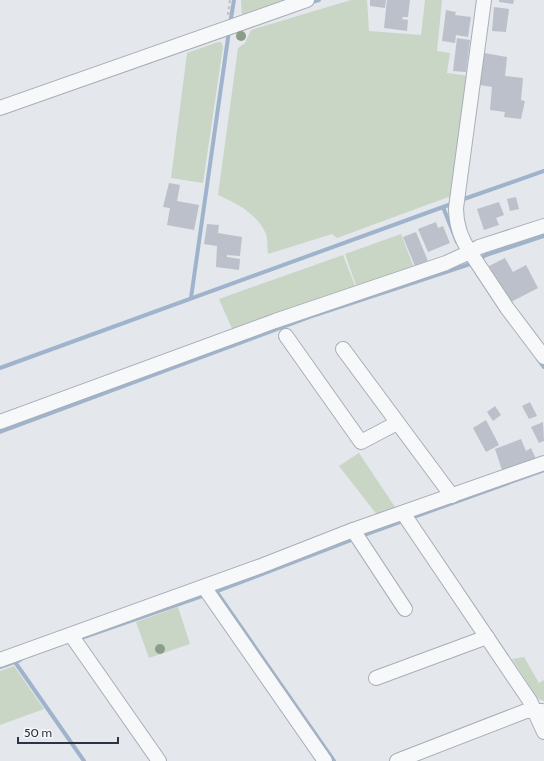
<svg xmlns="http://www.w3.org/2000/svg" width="544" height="761" font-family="Cabin,sans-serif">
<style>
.green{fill:#c9d6c5}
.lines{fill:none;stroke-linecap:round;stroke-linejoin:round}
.stream{stroke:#9fb4cc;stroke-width:4}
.building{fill:#bbc0ca}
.minor-casing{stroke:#a9aeb7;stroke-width:16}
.path{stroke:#c2c5cb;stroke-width:2.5;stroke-dasharray:3 3;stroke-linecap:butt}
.minor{stroke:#f7f8fa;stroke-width:14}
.tree{fill:#899d89}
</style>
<rect width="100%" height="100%" fill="#e4e7ec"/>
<g class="green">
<polygon points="241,0 293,0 242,19"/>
<path d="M351,0H367L369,31L421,35L425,0H442L437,51L450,53L447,73L469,76L451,196L337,238L332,234L268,254C267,247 268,237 265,232C256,213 236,203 218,195L238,48L245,43L251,30Z"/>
<polygon points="218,42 221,42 223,47 203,183 171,178 187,53"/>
<polygon points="401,234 414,268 357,288 345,254"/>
<polygon points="343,255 356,288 233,331 219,299"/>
<polygon points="359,453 397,510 378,516 339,466"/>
<polygon points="178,607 190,644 149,658 136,622"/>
<polygon points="524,657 539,683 544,680 544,701 538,699 512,659"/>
<polygon points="14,666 44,709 0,725 0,671"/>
</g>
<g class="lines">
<g class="stream">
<polyline points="309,3 319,0"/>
<polyline points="230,24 234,0"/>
<polyline points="461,200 544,171"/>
<polyline points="443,207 457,242"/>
<polyline points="191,298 229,31"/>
<polyline points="538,359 544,367"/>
<polyline points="0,368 454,203"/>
<polyline points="0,432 315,315 470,264 486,255 544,236"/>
<polyline points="361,536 544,470"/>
<polyline points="216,591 334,761"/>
<polyline points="215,592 354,539"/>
<polyline points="81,638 202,596"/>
<polyline points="15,662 84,761"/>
<polyline points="0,667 20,660"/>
</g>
</g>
<g class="building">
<polygon points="370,0 386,0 385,8 370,6"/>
<polygon points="387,0 410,0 408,17 403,17 402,19 408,20 407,31 384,28"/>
<polygon points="499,0 514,0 513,4 499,2"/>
<polygon points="494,7 509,9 506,32 492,31"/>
<polygon points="446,10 456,12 455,15 471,17 468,37 456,35 455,43 442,41"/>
<polygon points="457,38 470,40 466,72 453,71"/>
<polygon points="484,53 507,57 505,76 523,78 521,100 525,101 521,119 504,117 505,112 490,110 492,87 480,85"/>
<polygon points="169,183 180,185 177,201 199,205 194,230 167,225 170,208 163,207"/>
<polygon points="516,197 519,209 510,211 507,199"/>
<polygon points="499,202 504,215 496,218 499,225 484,230 477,209"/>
<polygon points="436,222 438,228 443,226 450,243 428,252 418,229"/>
<polygon points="207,224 219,225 218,233 242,237 240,256 227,255 227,257 240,259 239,270 216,267 217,246 204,244"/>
<polygon points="416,232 428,261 415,266 403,237"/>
<polygon points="505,258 513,272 526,265 538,288 509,303 489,266"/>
<polygon points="530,402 537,416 529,419 522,406"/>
<polygon points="495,406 501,415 493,421 487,412"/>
<polygon points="486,420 499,445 486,452 473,428"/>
<polygon points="543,422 544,441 539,443 531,427"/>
<polygon points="521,439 526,451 531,448 536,459 503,473 495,449"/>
</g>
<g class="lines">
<defs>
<g id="minor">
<polyline points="0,108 307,0"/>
<polyline points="544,226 479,247 470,252 507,308 544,357"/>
<polyline points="286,336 361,442 397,423"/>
<polyline points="343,349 452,496"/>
<path d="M0,422L275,321L446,263L470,252C461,239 456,224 456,208L484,0"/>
<polyline points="403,513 530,701 544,732"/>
<polyline points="353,530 405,609"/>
<polyline points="204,587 325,761"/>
<polyline points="71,635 159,761"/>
<polyline points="0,660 261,566 353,530 544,463"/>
<polyline points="376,678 487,637"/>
<polyline points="397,761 526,711 542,711"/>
</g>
</defs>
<use href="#minor" class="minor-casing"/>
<polyline class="path" points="228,15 230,0"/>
<use href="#minor" class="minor"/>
</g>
<g class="tree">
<circle cx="241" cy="36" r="5"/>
<circle cx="160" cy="649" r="5"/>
</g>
<path d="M18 737v6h100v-6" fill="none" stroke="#2b3445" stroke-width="2"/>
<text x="24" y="737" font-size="12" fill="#2b3445" stroke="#f4f6f9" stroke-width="3" paint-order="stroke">50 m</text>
</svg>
